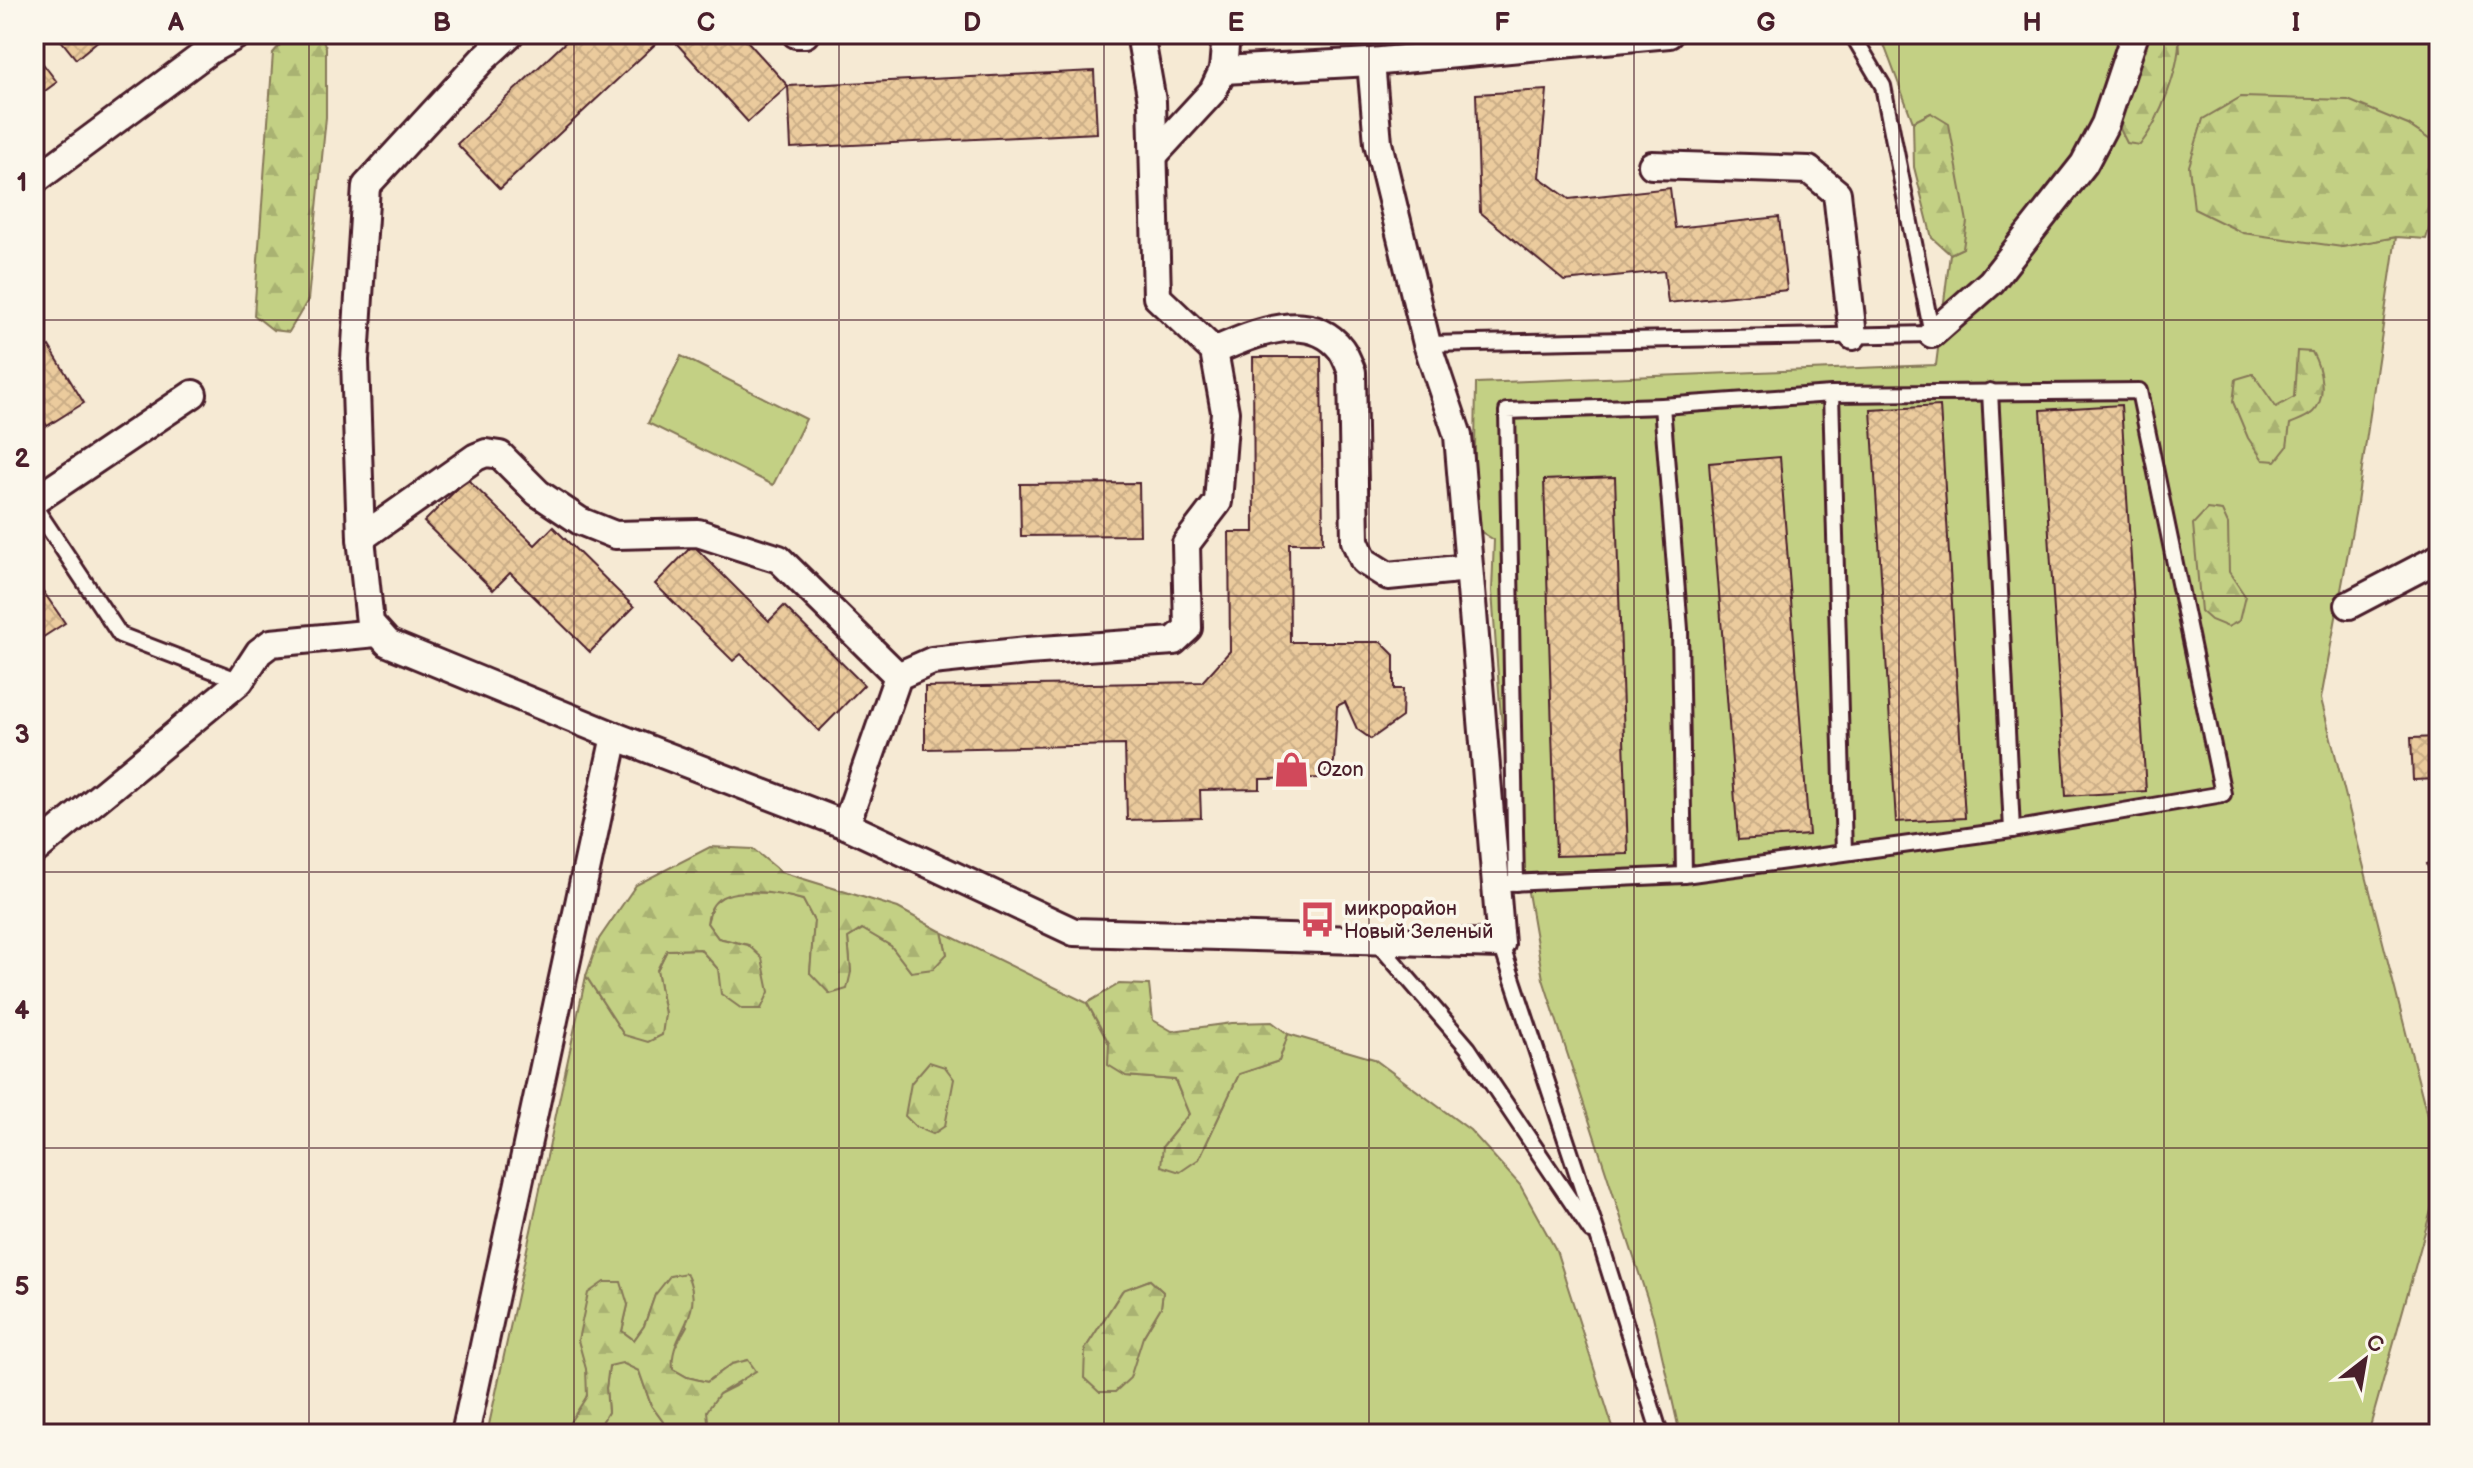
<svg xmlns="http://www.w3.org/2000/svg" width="2473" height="1468" font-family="'Balsamiq Sans',sans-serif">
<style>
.grass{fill:#c3d084;stroke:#867858;stroke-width:2;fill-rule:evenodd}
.forest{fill:url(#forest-firs);stroke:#867858;stroke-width:2}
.building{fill:url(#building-cross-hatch);stroke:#4a1f2b;stroke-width:2}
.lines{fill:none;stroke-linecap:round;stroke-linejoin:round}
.service-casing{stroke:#4a1f2b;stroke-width:20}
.minor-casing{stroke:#4a1f2b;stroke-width:32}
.service{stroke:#fbf7ec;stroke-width:14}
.minor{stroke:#fbf7ec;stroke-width:26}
.grid{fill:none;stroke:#4a1f2b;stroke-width:2;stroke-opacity:0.55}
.labels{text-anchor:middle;stroke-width:7;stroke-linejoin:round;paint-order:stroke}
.poi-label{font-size:20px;fill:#4a1f2b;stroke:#fbf7ec;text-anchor:start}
.neatline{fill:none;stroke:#4a1f2b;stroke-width:3}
.grid-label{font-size:26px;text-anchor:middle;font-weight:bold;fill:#4a1f2b}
</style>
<defs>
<pattern id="forest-firs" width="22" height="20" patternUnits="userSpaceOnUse" patternTransform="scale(2)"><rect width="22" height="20" fill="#c3d084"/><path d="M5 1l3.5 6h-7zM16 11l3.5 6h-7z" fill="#a9b272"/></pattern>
<pattern id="building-cross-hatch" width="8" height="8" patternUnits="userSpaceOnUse" patternTransform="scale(2)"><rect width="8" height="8" fill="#ebcb9d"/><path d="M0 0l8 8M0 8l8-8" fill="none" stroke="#cbae87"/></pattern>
</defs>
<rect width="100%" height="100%" fill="#f6ead4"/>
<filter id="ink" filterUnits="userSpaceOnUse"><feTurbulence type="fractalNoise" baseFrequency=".0125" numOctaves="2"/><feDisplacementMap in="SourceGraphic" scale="16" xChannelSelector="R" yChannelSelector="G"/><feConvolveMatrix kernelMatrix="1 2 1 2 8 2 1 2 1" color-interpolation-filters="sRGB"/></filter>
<g filter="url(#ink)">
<g class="grass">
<polygon points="1880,34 1885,34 1896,42 1903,34 2148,34 2141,53 2180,52 2179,34 2439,34 2439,146 2408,125 2342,247 2396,237 2357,503 2321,699 2439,1162 2439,1182 2368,1434 1680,1434 1653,1316 1543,979 1507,771 1500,705 1492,591 1494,540 1480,531 1474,514 1476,383 1936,365 1950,254 1963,248 1931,113 1913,122"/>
<polygon points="681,356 806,419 773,485 648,423"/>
<path d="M729,892L777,893L803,900L814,921L810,973L851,972L848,938L863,929L891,946L911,972L947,954L942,932L1087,1003L1126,1076L1175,1080L1189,1114L1163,1146L1199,1159L1239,1074L1279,1061L1288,1034L1374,1059L1470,1130L1520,1185L1556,1250L1615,1434H713L709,1431L706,1411L719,1394L739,1384L732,1364L707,1382L687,1377L673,1369L671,1354L687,1326L655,1295L644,1326L634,1340L622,1331L628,1305L578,1340C583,1356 593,1381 586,1398C580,1412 571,1419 568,1434H487L586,976L624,1035L665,1014L657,970L667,950L700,949L718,969L748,945L718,938L707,923L713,904ZM1150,1280L1163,1292L1161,1307L1143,1337L1085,1349L1122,1291Z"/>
<polygon points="622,1362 639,1371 651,1405 672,1434 595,1434 608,1412 606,1388 609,1366"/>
</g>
<g class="forest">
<polygon points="289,34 319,34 326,47 326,117 308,300 289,332 273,330 254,315 273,53"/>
<path d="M2148,34H2179C2181,66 2160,120 2140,145L2127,143L2119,127Z"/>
<polygon points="2241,97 2348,100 2408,125 2439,146 2439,200 2426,239 2396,237 2342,247 2243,233 2194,209 2189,166 2203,119"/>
<polygon points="1931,113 1949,124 1967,222 1963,248 1950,254 1932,238 1914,167 1913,122"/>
<path d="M2297,351L2312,352C2321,368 2328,398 2313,412C2307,418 2296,421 2290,424L2287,447L2276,461L2263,460L2248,438L2233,402L2236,379L2253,374L2276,407L2294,397Z"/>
<polygon points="2207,509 2222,511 2228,524 2229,572 2245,596 2239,621 2228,627 2211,620 2201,611 2193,524"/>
<path d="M710,847L753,849L781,872L898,908L942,932L947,954L933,969L911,972L891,946L862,929L848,938L851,972L847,989L830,994L810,973L814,921L803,900C782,894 727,883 713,905C710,909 708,917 707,923L718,938L748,945L762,958L769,992L761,1009H742L721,994L718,969L700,949L667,950L657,970L665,1014L662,1035L648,1042L624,1035L586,976L599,939L636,885Z"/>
<polygon points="1119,984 1149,985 1153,1020 1172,1031 1232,1023 1272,1022 1288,1034 1279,1061 1239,1074 1199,1159 1180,1172 1161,1166 1163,1146 1189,1114 1175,1080 1126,1076 1108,1065 1109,1043 1087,1003"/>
<polygon points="929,1062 945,1067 954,1079 945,1126 933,1134 916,1127 905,1116 911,1083"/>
<path d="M686,1273C708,1315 668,1334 673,1369L687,1377L707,1382L732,1364L748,1360L756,1371L719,1394L707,1411L709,1431L713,1434H672L651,1405L639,1371L622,1363L609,1366L606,1388L608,1412L595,1434H568L570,1422L587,1396L586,1369L578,1340L588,1293L604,1282H621L628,1305L622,1331L634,1340L644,1326L655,1295L670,1276Z"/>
<polygon points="1150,1280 1163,1292 1161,1307 1143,1337 1130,1378 1115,1392 1099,1392 1084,1378 1085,1349 1123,1290"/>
</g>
<g class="building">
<polygon points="56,34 106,34 76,59"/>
<polygon points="574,34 660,34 663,37 500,189 457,144"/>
<polygon points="687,34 741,34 788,86 748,122 677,44"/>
<polygon points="34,52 57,82 34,99"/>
<polygon points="1094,71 1097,133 791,148 788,86"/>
<polygon points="1547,90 1539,177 1569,199 1670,188 1675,228 1779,217 1787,290 1668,303 1664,271 1564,281 1480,212 1476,94"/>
<polygon points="49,346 84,403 47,426 34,404 34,356"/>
<polygon points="1253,357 1321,357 1323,543 1289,543 1290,642 1381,642 1394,655 1394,689 1403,689 1402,717 1371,739 1357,729 1345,702 1337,706 1334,762 1320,778 1260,779 1260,789 1200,790 1201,818 1127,820 1125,745 925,749 925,687 1202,682 1230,651 1229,532 1254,532"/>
<polygon points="2121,405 2146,791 2066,796 2041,410"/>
<polygon points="1940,406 1965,818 1896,822 1871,410"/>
<polygon points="1780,457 1809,835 1738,840 1709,463"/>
<polygon points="1615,477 1628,854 1556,856 1544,480"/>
<polygon points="467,479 535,545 553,527 634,607 590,652 510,573 493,590 424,522"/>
<polygon points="1139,483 1140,535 1021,536 1020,484"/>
<polygon points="693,545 769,621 784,606 864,685 819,731 741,654 733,661 655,584"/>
<polygon points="34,578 65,623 34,643"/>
<polygon points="2439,737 2439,779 2413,780 2411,738"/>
<polygon points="2439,860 2439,901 2438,901 2427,864"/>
</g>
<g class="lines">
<defs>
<g id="service">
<polyline points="1427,344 1932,334 1883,86 1852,34"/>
<polyline points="1990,391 2012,830"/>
<polyline points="1831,394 1844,853 1684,875 1680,629 1662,406 1831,394 2139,391 2223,794 2012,830 1844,853"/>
<polyline points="34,506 120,635 240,681"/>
<polyline points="1509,883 1684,875"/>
<polyline points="1516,883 1507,411 1662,406"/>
<polyline points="1375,940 1468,1048 1591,1231"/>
<polyline points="1501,944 1602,1248 1660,1434"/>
</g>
<g id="minor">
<polyline points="510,34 482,60 366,186 355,360 361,538 370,623 388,643 615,736 846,825 1074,932 1501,944 1458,436 1427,344 1378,143 1371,62"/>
<polyline points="796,34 805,34"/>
<polyline points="1223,70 1371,62 1669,34"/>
<polyline points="1154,155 1213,91 1223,70 1226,34"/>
<polyline points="1652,165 1809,170 1837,193 1853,336"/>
<polyline points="34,181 210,50 239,34"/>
<polyline points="1932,334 1991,282 2084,164 2105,124 2135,34"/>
<path d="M1214,351C1251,335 1309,308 1341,349C1346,356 1349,365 1352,372L1355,541L1364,561L1388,576L1469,568"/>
<polyline points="34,501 193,394"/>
<polyline points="361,538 476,457 486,453 500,455 538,493 580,521 615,535 698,533 779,559 898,676"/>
<polyline points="2349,605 2439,558"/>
<polyline points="846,825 898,676 932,661 1027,651 1174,641 1188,628 1186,544 1218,502 1225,412 1214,351 1157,297 1152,101 1140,34"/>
<polyline points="34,851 240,681 259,652 271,643 376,633"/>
<polyline points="465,1434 615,736"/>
</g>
</defs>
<use href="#service" class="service-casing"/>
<use href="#minor" class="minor-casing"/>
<use href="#service" class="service"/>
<use href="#minor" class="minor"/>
</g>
</g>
<path class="grid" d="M309,34V1434M574,34V1434M839,34V1434M1104,34V1434M1369,34V1434M1634,34V1434M1899,34V1434M2164,34V1434M34,320H2439M34,596H2439M34,872H2439M34,1148H2439"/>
<defs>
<symbol id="shop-bare" viewBox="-9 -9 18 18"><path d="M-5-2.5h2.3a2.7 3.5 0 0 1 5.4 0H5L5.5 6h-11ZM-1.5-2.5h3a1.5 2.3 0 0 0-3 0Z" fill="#d1495b" stroke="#fbf7ec" stroke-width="2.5" paint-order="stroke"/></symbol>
<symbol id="bus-bare" viewBox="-9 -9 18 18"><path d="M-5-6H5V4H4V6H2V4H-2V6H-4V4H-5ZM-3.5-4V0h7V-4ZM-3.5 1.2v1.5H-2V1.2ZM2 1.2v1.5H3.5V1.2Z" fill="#d1495b" stroke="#fbf7ec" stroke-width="2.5" paint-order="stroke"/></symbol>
</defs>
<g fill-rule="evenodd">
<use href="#shop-bare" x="1266" y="744" width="51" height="51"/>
<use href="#bus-bare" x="1292" y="894" width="51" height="51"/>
</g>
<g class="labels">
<g class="poi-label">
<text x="1317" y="776">Ozon</text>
<text x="1344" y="915">микрорайон<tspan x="1344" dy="23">Новый Зеленый</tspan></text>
</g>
</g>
<rect width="2473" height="1468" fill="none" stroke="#fbf7ec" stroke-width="88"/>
<g transform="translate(2365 1360) rotate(31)" stroke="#fbf7ec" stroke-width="6" paint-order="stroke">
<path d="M0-6L14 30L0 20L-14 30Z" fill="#4a1f2b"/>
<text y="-12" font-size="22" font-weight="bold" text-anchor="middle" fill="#4a1f2b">С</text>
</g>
<rect x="44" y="44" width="2385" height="1380" class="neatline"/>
<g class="grid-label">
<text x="176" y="31">A</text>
<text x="442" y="31">B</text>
<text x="706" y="31">C</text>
<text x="972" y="31">D</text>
<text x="1236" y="31">E</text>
<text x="1502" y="31">F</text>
<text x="1766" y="31">G</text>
<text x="2032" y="31">H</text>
<text x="2296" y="31">I</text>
<text x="22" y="191">1</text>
<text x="22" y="467">2</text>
<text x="22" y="743">3</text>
<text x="22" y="1019">4</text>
<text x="22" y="1295">5</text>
</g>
</svg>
